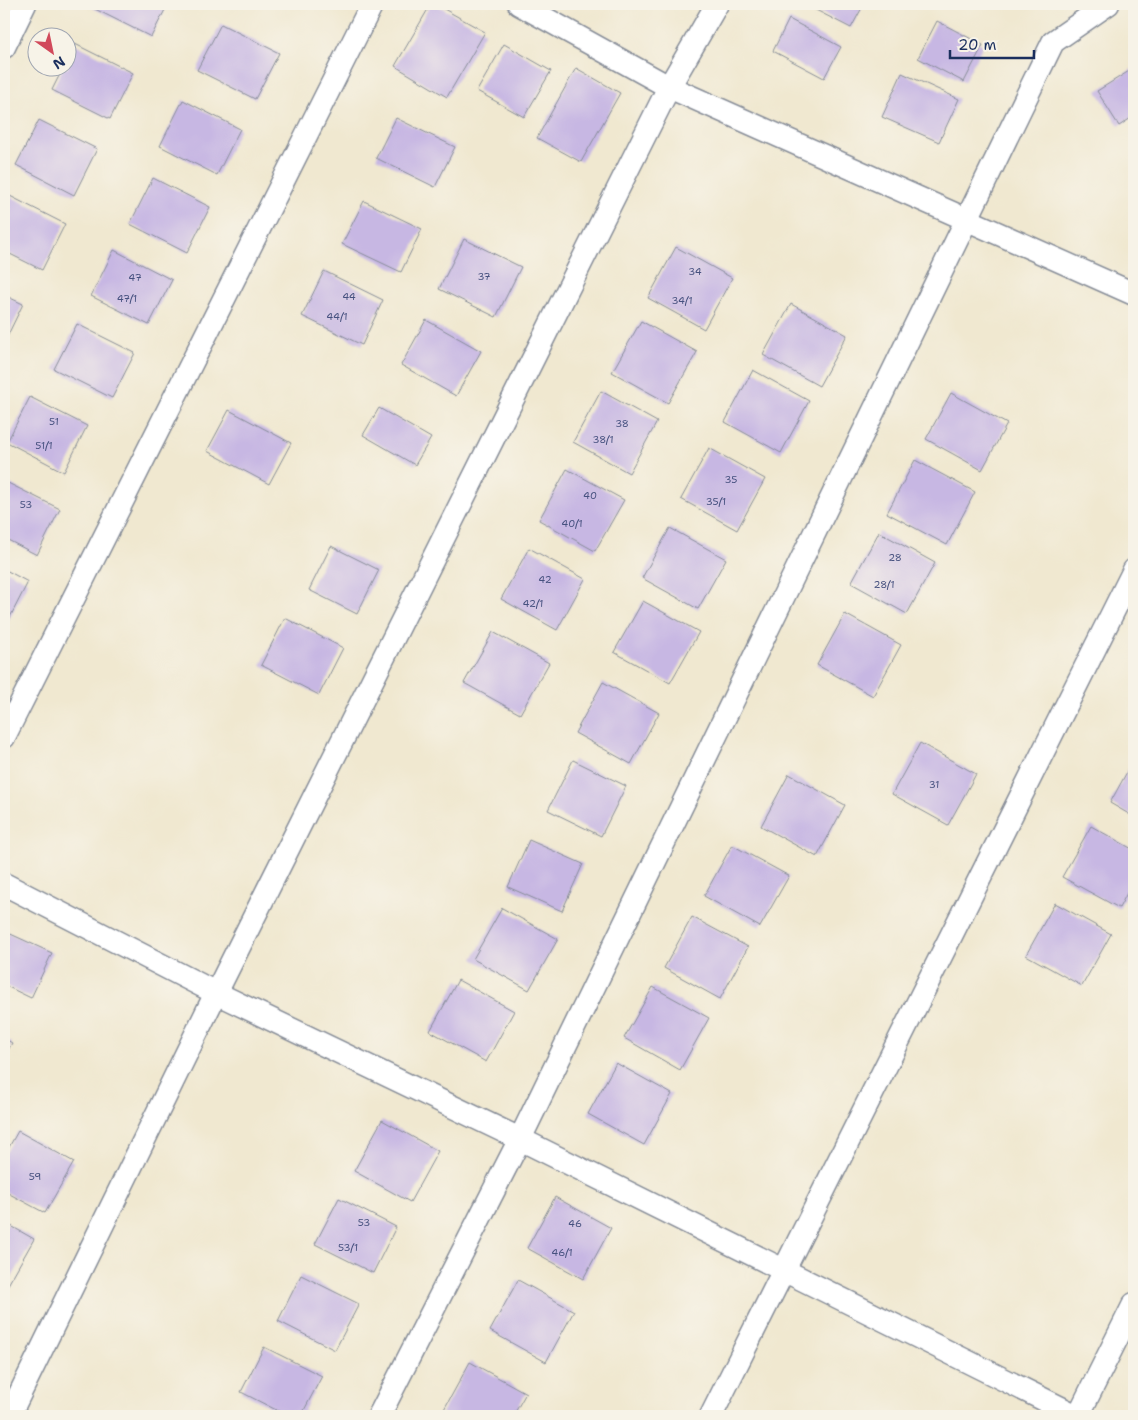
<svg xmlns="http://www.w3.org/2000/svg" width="1138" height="1420" font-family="'Shantell Sans',sans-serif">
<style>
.building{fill:#c7b7e3}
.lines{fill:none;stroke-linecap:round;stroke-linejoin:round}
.street-casing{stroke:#868c97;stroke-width:25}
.street{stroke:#fff;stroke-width:22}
.labels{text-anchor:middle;stroke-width:4;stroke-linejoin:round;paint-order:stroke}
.number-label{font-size:10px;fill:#46517f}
</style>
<rect width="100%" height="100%" fill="#f7f3e8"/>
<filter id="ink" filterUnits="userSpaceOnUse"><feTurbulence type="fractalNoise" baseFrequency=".02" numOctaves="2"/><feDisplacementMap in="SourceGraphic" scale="10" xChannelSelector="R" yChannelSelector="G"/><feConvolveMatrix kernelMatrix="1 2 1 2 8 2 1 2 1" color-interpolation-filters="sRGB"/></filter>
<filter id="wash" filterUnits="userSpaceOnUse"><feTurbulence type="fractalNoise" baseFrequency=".0096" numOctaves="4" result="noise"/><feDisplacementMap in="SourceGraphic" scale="20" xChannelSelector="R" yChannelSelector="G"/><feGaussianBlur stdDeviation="1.12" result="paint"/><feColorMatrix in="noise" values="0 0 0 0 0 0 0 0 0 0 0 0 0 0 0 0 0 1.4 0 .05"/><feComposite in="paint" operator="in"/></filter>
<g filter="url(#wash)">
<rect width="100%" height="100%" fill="#f0e8d0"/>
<g id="blocks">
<g class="building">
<polygon points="95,4 168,4 151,37 93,8"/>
<polygon points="431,4 435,4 485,32 447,97 395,66"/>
<polygon points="814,4 864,4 851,28 812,8"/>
<polygon points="789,19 841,47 824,78 773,51"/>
<polygon points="937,21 983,45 964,82 918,58"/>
<polygon points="221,24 279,53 255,99 197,70"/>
<polygon points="75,44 133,73 110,119 52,90 63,68 68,68 68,59"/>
<polygon points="504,44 551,71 524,117 477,91"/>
<polygon points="576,68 620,93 581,162 537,138"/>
<polygon points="1134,68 1134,116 1119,126 1097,91"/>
<polygon points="902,73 959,99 939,142 882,117"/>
<polygon points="183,100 240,129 217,175 160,146"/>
<polygon points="396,118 455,147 435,187 376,158"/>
<polygon points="39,120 97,149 74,195 16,165"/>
<polygon points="153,178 210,207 187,253 130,224"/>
<polygon points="8,195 65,224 42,270 4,251 4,203"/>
<polygon points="364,201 422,229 401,272 342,244"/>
<polygon points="464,239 521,267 496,317 439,289"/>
<polygon points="676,247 732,278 704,329 648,298"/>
<polygon points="114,250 172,280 149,325 91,296"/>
<polygon points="324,271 383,300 362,345 302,316"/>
<polygon points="4,295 23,304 4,343"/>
<polygon points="791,304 847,335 819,386 763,355"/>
<polygon points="426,320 481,351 456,396 401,365"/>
<polygon points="641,321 697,352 668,403 612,372"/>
<polygon points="77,324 135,353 112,398 54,369"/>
<polygon points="753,370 809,401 781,453 725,422"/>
<polygon points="601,391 657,422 629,473 573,442"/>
<polygon points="951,393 1007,424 982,470 926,439"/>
<polygon points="30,397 87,426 64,472 7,442"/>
<polygon points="379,408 431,438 415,465 363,435"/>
<polygon points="229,410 291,443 269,484 207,451"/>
<polygon points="709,448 765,479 737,530 681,499"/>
<polygon points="915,460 975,492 947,545 887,513"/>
<polygon points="567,469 624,500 595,551 539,520"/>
<polygon points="4,481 60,509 37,555 4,538"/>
<polygon points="670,528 726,559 698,609 642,578"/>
<polygon points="879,532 935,563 907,614 851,583"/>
<polygon points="331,546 379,570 357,614 309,590"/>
<polygon points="529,548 585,579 557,630 501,599"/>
<polygon points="4,569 28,582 4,629"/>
<polygon points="643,601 699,632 670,683 614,652"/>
<polygon points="845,614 901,645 873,696 817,665"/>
<polygon points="285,618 343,648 319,695 261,665"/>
<polygon points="493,632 549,663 520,714 464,683"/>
<polygon points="603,682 659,713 631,764 575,733"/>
<polygon points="920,743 976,774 948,825 892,794"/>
<polygon points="1134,759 1134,817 1110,803"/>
<polygon points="573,760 626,786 601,836 548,810"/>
<polygon points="789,774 845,805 817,857 761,826"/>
<polygon points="1091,826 1134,850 1134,880 1119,908 1062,877"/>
<polygon points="529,840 583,864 562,911 508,887"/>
<polygon points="732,845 789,876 760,927 704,896"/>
<polygon points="1055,903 1111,934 1082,986 1026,955"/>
<polygon points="502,908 558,939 529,990 473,959"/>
<polygon points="692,917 748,947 720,999 664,968"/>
<polygon points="4,931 52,953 31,998 4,985"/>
<polygon points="458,980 514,1011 486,1062 430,1031"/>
<polygon points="653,987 709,1018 680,1070 624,1038"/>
<polygon points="4,1038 12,1043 4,1057"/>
<polygon points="616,1063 672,1094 644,1145 588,1114"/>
<polygon points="382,1120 438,1151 410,1202 354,1171"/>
<polygon points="18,1131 74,1162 45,1213 4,1191 4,1156"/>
<polygon points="555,1197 611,1228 583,1279 527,1248"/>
<polygon points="339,1198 396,1227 373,1273 315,1244"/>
<polygon points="4,1222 34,1239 5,1290 4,1289"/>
<polygon points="301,1275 359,1304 335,1350 278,1321"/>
<polygon points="518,1280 574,1311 546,1362 490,1331"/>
<polygon points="264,1347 322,1376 301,1416 288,1416 241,1392"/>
<polygon points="470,1362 526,1393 513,1416 447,1416 442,1413"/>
</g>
</g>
</g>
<g filter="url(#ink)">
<use href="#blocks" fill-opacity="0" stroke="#868c97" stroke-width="1"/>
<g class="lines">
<defs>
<g id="street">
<polyline points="519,4 669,87 1134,294"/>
<polyline points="4,47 25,4"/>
<polyline points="4,737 372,4"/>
<polyline points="4,884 216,993 520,1139 1077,1416"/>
<polyline points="9,1416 216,993 669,87 717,4"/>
<polyline points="379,1416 520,1139 1053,42 1108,4"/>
<polyline points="711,1416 1134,570"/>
<polyline points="1078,1416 1134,1304"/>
</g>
</defs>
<use href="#street" class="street-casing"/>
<use href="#street" class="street"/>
</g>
</g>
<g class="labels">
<g class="number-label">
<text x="695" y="275">34</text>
<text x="484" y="280">37</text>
<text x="135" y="281">47</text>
<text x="349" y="300">44</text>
<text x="127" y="302">47/1</text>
<text x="682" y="304">34/1</text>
<text x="337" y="320">44/1</text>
<text x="54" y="425">51</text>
<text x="622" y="427">38</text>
<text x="603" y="443">38/1</text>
<text x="44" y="449">51/1</text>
<text x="731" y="483">35</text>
<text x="590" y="499">40</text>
<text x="716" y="505">35/1</text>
<text x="26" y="508">53</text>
<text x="572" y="527">40/1</text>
<text x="895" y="561">28</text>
<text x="545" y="583">42</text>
<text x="884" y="588">28/1</text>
<text x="533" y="607">42/1</text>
<text x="934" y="788">31</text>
<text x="35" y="1180">59</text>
<text x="364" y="1226">53</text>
<text x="575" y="1227">46</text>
<text x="348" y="1251">53/1</text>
<text x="562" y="1256">46/1</text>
</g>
</g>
<rect width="1138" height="1420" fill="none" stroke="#f7f3e8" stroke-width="20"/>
<g transform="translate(52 52) rotate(147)"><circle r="24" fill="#f7f3e8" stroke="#9fa5b1"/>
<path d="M0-4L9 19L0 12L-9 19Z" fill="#d1495b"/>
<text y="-8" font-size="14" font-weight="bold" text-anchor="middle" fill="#1b2f5e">N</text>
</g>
<path d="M950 50v8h84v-8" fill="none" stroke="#1b2f5e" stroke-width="2.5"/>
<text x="958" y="50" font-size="15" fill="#1b2f5e" stroke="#f7f3e8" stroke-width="4" paint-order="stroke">20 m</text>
</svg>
